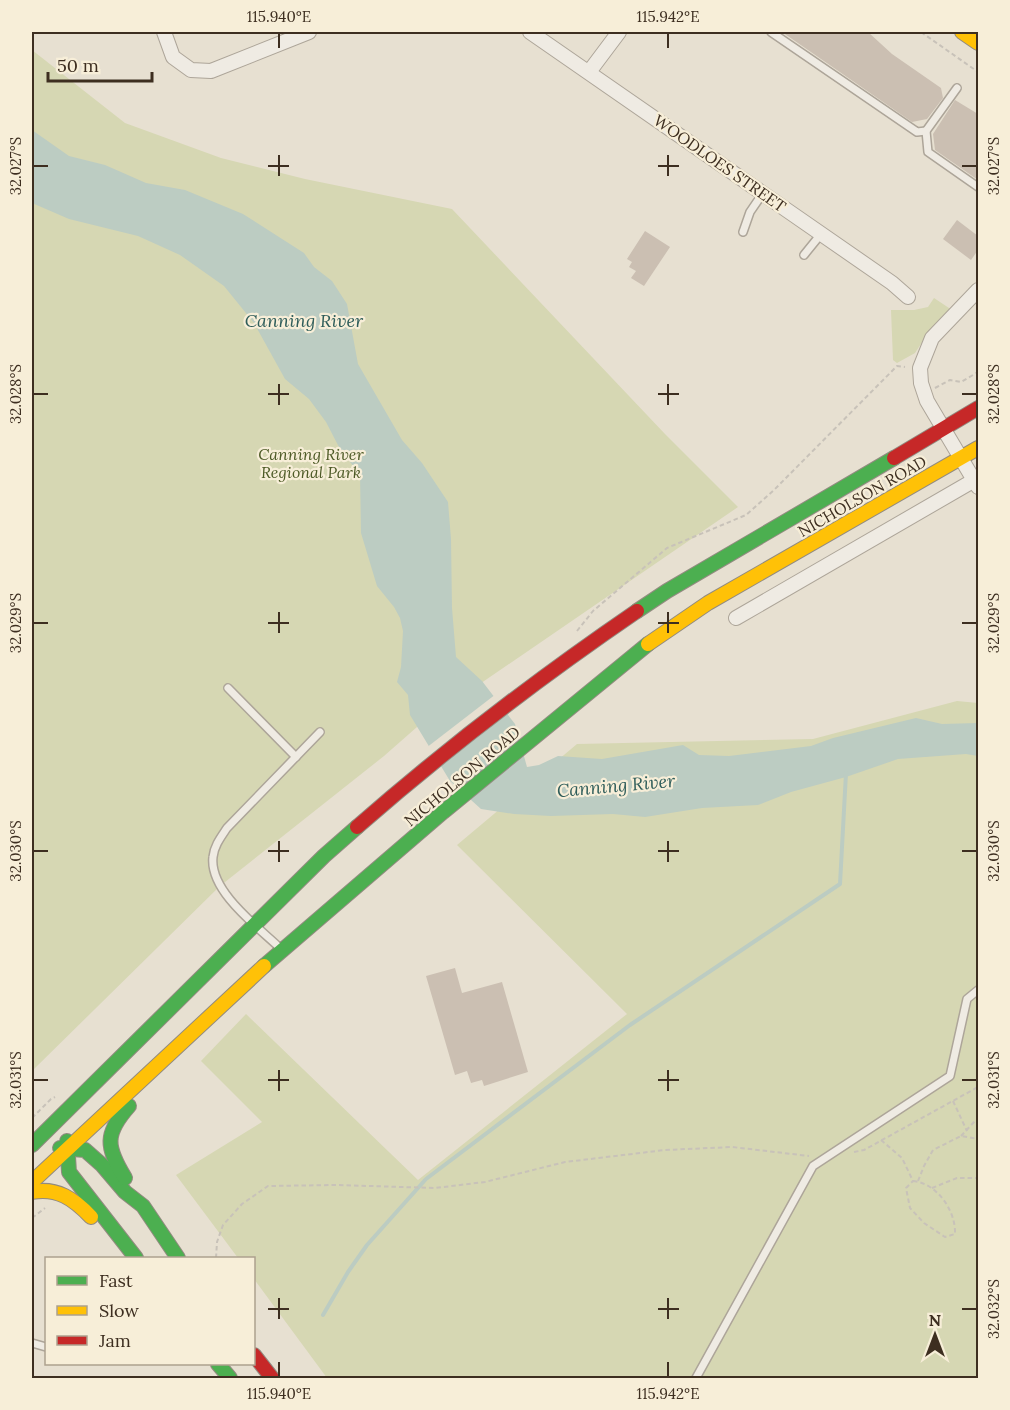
<svg xmlns="http://www.w3.org/2000/svg" width="1010" height="1410" font-family="Lora,serif">
<style>
.green{fill:#d6d7b3}
.water{fill:#bcccc2}
.pier{fill:#e7e0d1}
.lines{fill:none;stroke-linecap:round;stroke-linejoin:round}
.stream{stroke:#bcccc2;stroke-width:4}
.building{fill:#cbbfb2}
.lane-casing{stroke:#ada599;stroke-width:10}
.street-casing{stroke:#ada599;stroke-width:16}
.fast-casing{stroke:#928b80;stroke-width:16}
.slow-casing{stroke:#928b80;stroke-width:16}
.jam-casing{stroke:#928b80;stroke-width:16}
.path{stroke:#c8c2b9;stroke-width:2;stroke-dasharray:4.5 3;stroke-linecap:butt}
.lane{stroke:#efebe3;stroke-width:7}
.street{stroke:#efebe3;stroke-width:14}
.fast{stroke:#4caf50;stroke-width:14}
.slow{stroke:#ffc107;stroke-width:14}
.jam{stroke:#c62828;stroke-width:14}
.ticks{fill:none;stroke:#3d2e20;stroke-width:2}
.labels{text-anchor:middle;stroke-width:4.5;stroke-linejoin:round;paint-order:stroke}
.street-label{font-size:16px;fill:#3d2e20;stroke:#f7eed8}
.park-label{font-size:16px;font-style:italic;fill:#4d5a26;stroke:#f7eed8}
.water-label{font-size:18px;font-style:italic;fill:#2f5d5a;stroke:#f7eed8}
.neatline{fill:none;stroke:#3d2e20;stroke-width:2}
.ticks-label{font-size:15px;text-anchor:middle;fill:#3d2e20}
</style>
<rect width="100%" height="100%" fill="#e7e0d1"/>
<g class="green">
<polygon points="32,50 125,123 221,158 305,179 452,209 665,434 738,507 417,727 384,756 220,886 32,1071"/>
<polygon points="934,298 952,310 930,330 915,353 897,363 893,360 891,310 914,310 928,307"/>
<polygon points="957,701 978,703 978,1378 327,1378 254,1279 254,1258 238,1258 176,1175 262,1122 201,1061 246,1014 418,1180 627,1014 457,845 577,744 813,739"/>
</g>
<polygon class="water" points="32,130 69,156 105,165 146,183 185,190 243,214 304,253 314,267 332,281 347,304 358,364 402,440 422,463 448,502 451,539 452,608 456,657 482,681 515,724 527,767 539,765 558,756 602,759 683,745 699,755 729,756 811,746 833,738 916,718 942,724 978,723 978,756 966,754 898,759 846,777 791,792 758,805 702,808 645,817 613,814 551,816 514,814 481,809 450,781 410,715 408,695 397,682 401,667 403,631 400,618 394,607 377,586 361,533 360,474 341,451 326,422 309,399 285,379 254,323 224,286 180,255 138,236 69,219 32,203"/>
<polygon class="pier" points="496,694 510,712 439,768 426,748"/>
<g class="lines">
<polyline class="stream" points="323,1315 348,1272 367,1245 426,1179 630,1025 840,884 846,773"/>
</g>
<g class="building">
<polygon points="782,32 868,32 892,54 941,88 943,98 927,119 912,122"/>
<polygon points="955,100 978,114 978,180 935,150 933,134"/>
<polygon points="957,220 978,236 978,250 971,260 943,239"/>
<polygon points="645,231 670,247 644,286 631,278 636,271 629,267 632,262 627,259"/>
<polygon points="455,968 462,993 502,982 528,1072 484,1086 482,1080 471,1083 467,1071 455,1075 426,976"/>
</g>
<g class="lines">
<defs>
<g id="lane">
<polyline points="771,32 917,132 926,131"/>
<polyline points="957,88 926,131 928,152 978,187"/>
<polyline points="743,232 750,212 763,193"/>
<polyline points="804,255 821,234"/>
<polyline points="228,688 296,757"/>
<path d="M280,948C258,927 209,891 213,857C214,846 221,837 227,828L320,732"/>
<polyline points="32,1343 46,1347"/>
<polyline points="696,1378 813,1166 950,1076 967,999 978,990"/>
</g>
<g id="street">
<polyline points="164,32 173,57 191,70 211,71 309,32"/>
<polyline points="530,32 892,283 908,297"/>
<polyline points="589,72 619,32"/>
<polyline points="978,290 932,338 920,368 921,383 927,401 978,487"/>
<polyline points="736,618 978,478"/>
</g>
<g id="fast">
<polyline points="637,611 667,591 894,458"/>
<polyline points="264,966 443,812 648,644"/>
<polyline points="67,1141 69,1172 136,1258"/>
<polyline points="32,1145 324,856 357,827"/>
<polyline points="60,1148 85,1150 102,1165 125,1192 143,1206 178,1258"/>
<path d="M125,1178C106,1147 104,1134 129,1106"/>
<polyline points="218,1364 230,1378"/>
</g>
<g id="slow">
<polyline points="962,32 978,43"/>
<polyline points="648,644 708,603 978,448"/>
<polyline points="32,1182 264,966"/>
<path d="M32,1192C57,1187 74,1199 91,1217"/>
</g>
<g id="jam">
<polyline points="894,458 978,408"/>
<path d="M357,827C446,749 539,678 637,611"/>
<polyline points="254,1355 272,1378"/>
</g>
</defs>
<use href="#lane" class="lane-casing"/>
<use href="#street" class="street-casing"/>
<use href="#fast" class="fast-casing"/>
<use href="#slow" class="slow-casing"/>
<use href="#jam" class="jam-casing"/>
<g class="path">
<polyline points="921,32 978,72"/>
<polyline points="935,388 950,380 961,382 978,372"/>
<polyline points="577,631 593,611 667,548 746,515 774,490 897,366 905,367"/>
<polyline points="953,1101 967,1131"/>
<polyline points="32,1118 51,1099 55,1097"/>
<polyline points="961,1136 975,1121 978,1122"/>
<polyline points="881,1140 902,1158 913,1181"/>
<polyline points="854,1152 864,1150 978,1087"/>
<path d="M913,1181C937,1183 956,1211 955,1234L945,1237L924,1223L910,1208L906,1188Z"/>
<polyline points="918,1181 924,1166 933,1150 961,1136 978,1139"/>
<polyline points="932,1188 957,1178 978,1178"/>
<polyline points="32,1218 45,1208"/>
<polyline points="216,1258 217,1242 223,1225 242,1204 268,1186 337,1185 435,1188 485,1182 565,1162 665,1150 732,1147 809,1156"/>
</g>
<use href="#lane" class="lane"/>
<use href="#street" class="street"/>
<use href="#fast" class="fast"/>
<use href="#slow" class="slow"/>
<use href="#jam" class="jam"/>
</g>
<path class="ticks" d="M279,33V48M668,33V48M279,155V176M668,155V176M33,166H48M268,166H289M658,166H679M962,166H977M279,384V405M668,384V405M33,394H48M268,394H289M658,394H679M962,394H977M279,612V633M668,612V633M33,623H48M268,623H289M658,623H679M962,623H977M279,841V862M668,841V862M33,851H48M268,851H289M658,851H679M962,851H977M279,1070V1091M668,1070V1091M33,1080H48M268,1080H289M658,1080H679M962,1080H977M279,1298V1319M668,1298V1319M268,1309H289M658,1309H679M962,1309H977M279,1362V1377M668,1362V1377"/>
<g class="labels">
<g class="street-label">
<text transform="translate(720 163) rotate(35)" y="6">WOODLOES STREET</text>
<text transform="translate(862 496) rotate(-30)" y="6">NICHOLSON ROAD</text>
<text transform="translate(462 776) rotate(-40)" y="6">NICHOLSON ROAD</text>
</g>
<g class="park-label">
<text x="311" y="460">Canning River<tspan x="311" dy="18">Regional Park</tspan></text>
</g>
<g class="water-label">
<text x="304" y="327">Canning River</text>
<text transform="translate(616 786) rotate(-5)" y="6">Canning River</text>
</g>
</g>
<rect width="1010" height="1410" fill="none" stroke="#f7eed8" stroke-width="66"/>
<rect x="45" y="1257" width="210" height="108" fill="#f7eed8" stroke="#ada18e" stroke-width="1.5"/>
<rect x="57" y="1276" width="30" height="9" fill="#4caf50" stroke="#ada18e" stroke-width="1.5"/>
<text x="99" y="1287" font-size="18" fill="#3d2e20">Fast</text>
<rect x="57" y="1306" width="30" height="9" fill="#ffc107" stroke="#ada18e" stroke-width="1.5"/>
<text x="99" y="1317" font-size="18" fill="#3d2e20">Slow</text>
<rect x="57" y="1336" width="30" height="9" fill="#c62828" stroke="#ada18e" stroke-width="1.5"/>
<text x="99" y="1347" font-size="18" fill="#3d2e20">Jam</text>
<g transform="translate(935 1335)" stroke="#f7eed8" stroke-width="4.5" paint-order="stroke">
<path d="M0-4.5L10 22L0 15L-10 22Z" fill="#3d2e20"/>
<text y="-9" font-size="16" font-weight="bold" text-anchor="middle" fill="#3d2e20">N</text>
</g>
<path d="M48 72v9h104v-9" fill="none" stroke="#3d2e20" stroke-width="3"/>
<text x="57" y="72" font-size="18" fill="#3d2e20" stroke="#f7eed8" stroke-width="4.5" paint-order="stroke">50 m</text>
<rect x="33" y="33" width="944" height="1344" class="neatline"/>
<g class="ticks-label">
<text x="279" y="22">115.940°E</text>
<text x="668" y="22">115.942°E</text>
<text transform="translate(16 166) rotate(-90)" y="5">32.027°S</text>
<text transform="translate(994 166) rotate(-90)" y="5">32.027°S</text>
<text transform="translate(16 394) rotate(-90)" y="5">32.028°S</text>
<text transform="translate(994 394) rotate(-90)" y="5">32.028°S</text>
<text transform="translate(16 623) rotate(-90)" y="5">32.029°S</text>
<text transform="translate(994 623) rotate(-90)" y="5">32.029°S</text>
<text transform="translate(16 851) rotate(-90)" y="5">32.030°S</text>
<text transform="translate(994 851) rotate(-90)" y="5">32.030°S</text>
<text transform="translate(16 1080) rotate(-90)" y="5">32.031°S</text>
<text transform="translate(994 1080) rotate(-90)" y="5">32.031°S</text>
<text transform="translate(994 1309) rotate(-90)" y="5">32.032°S</text>
<text x="279" y="1399">115.940°E</text>
<text x="668" y="1399">115.942°E</text>
</g>
</svg>
